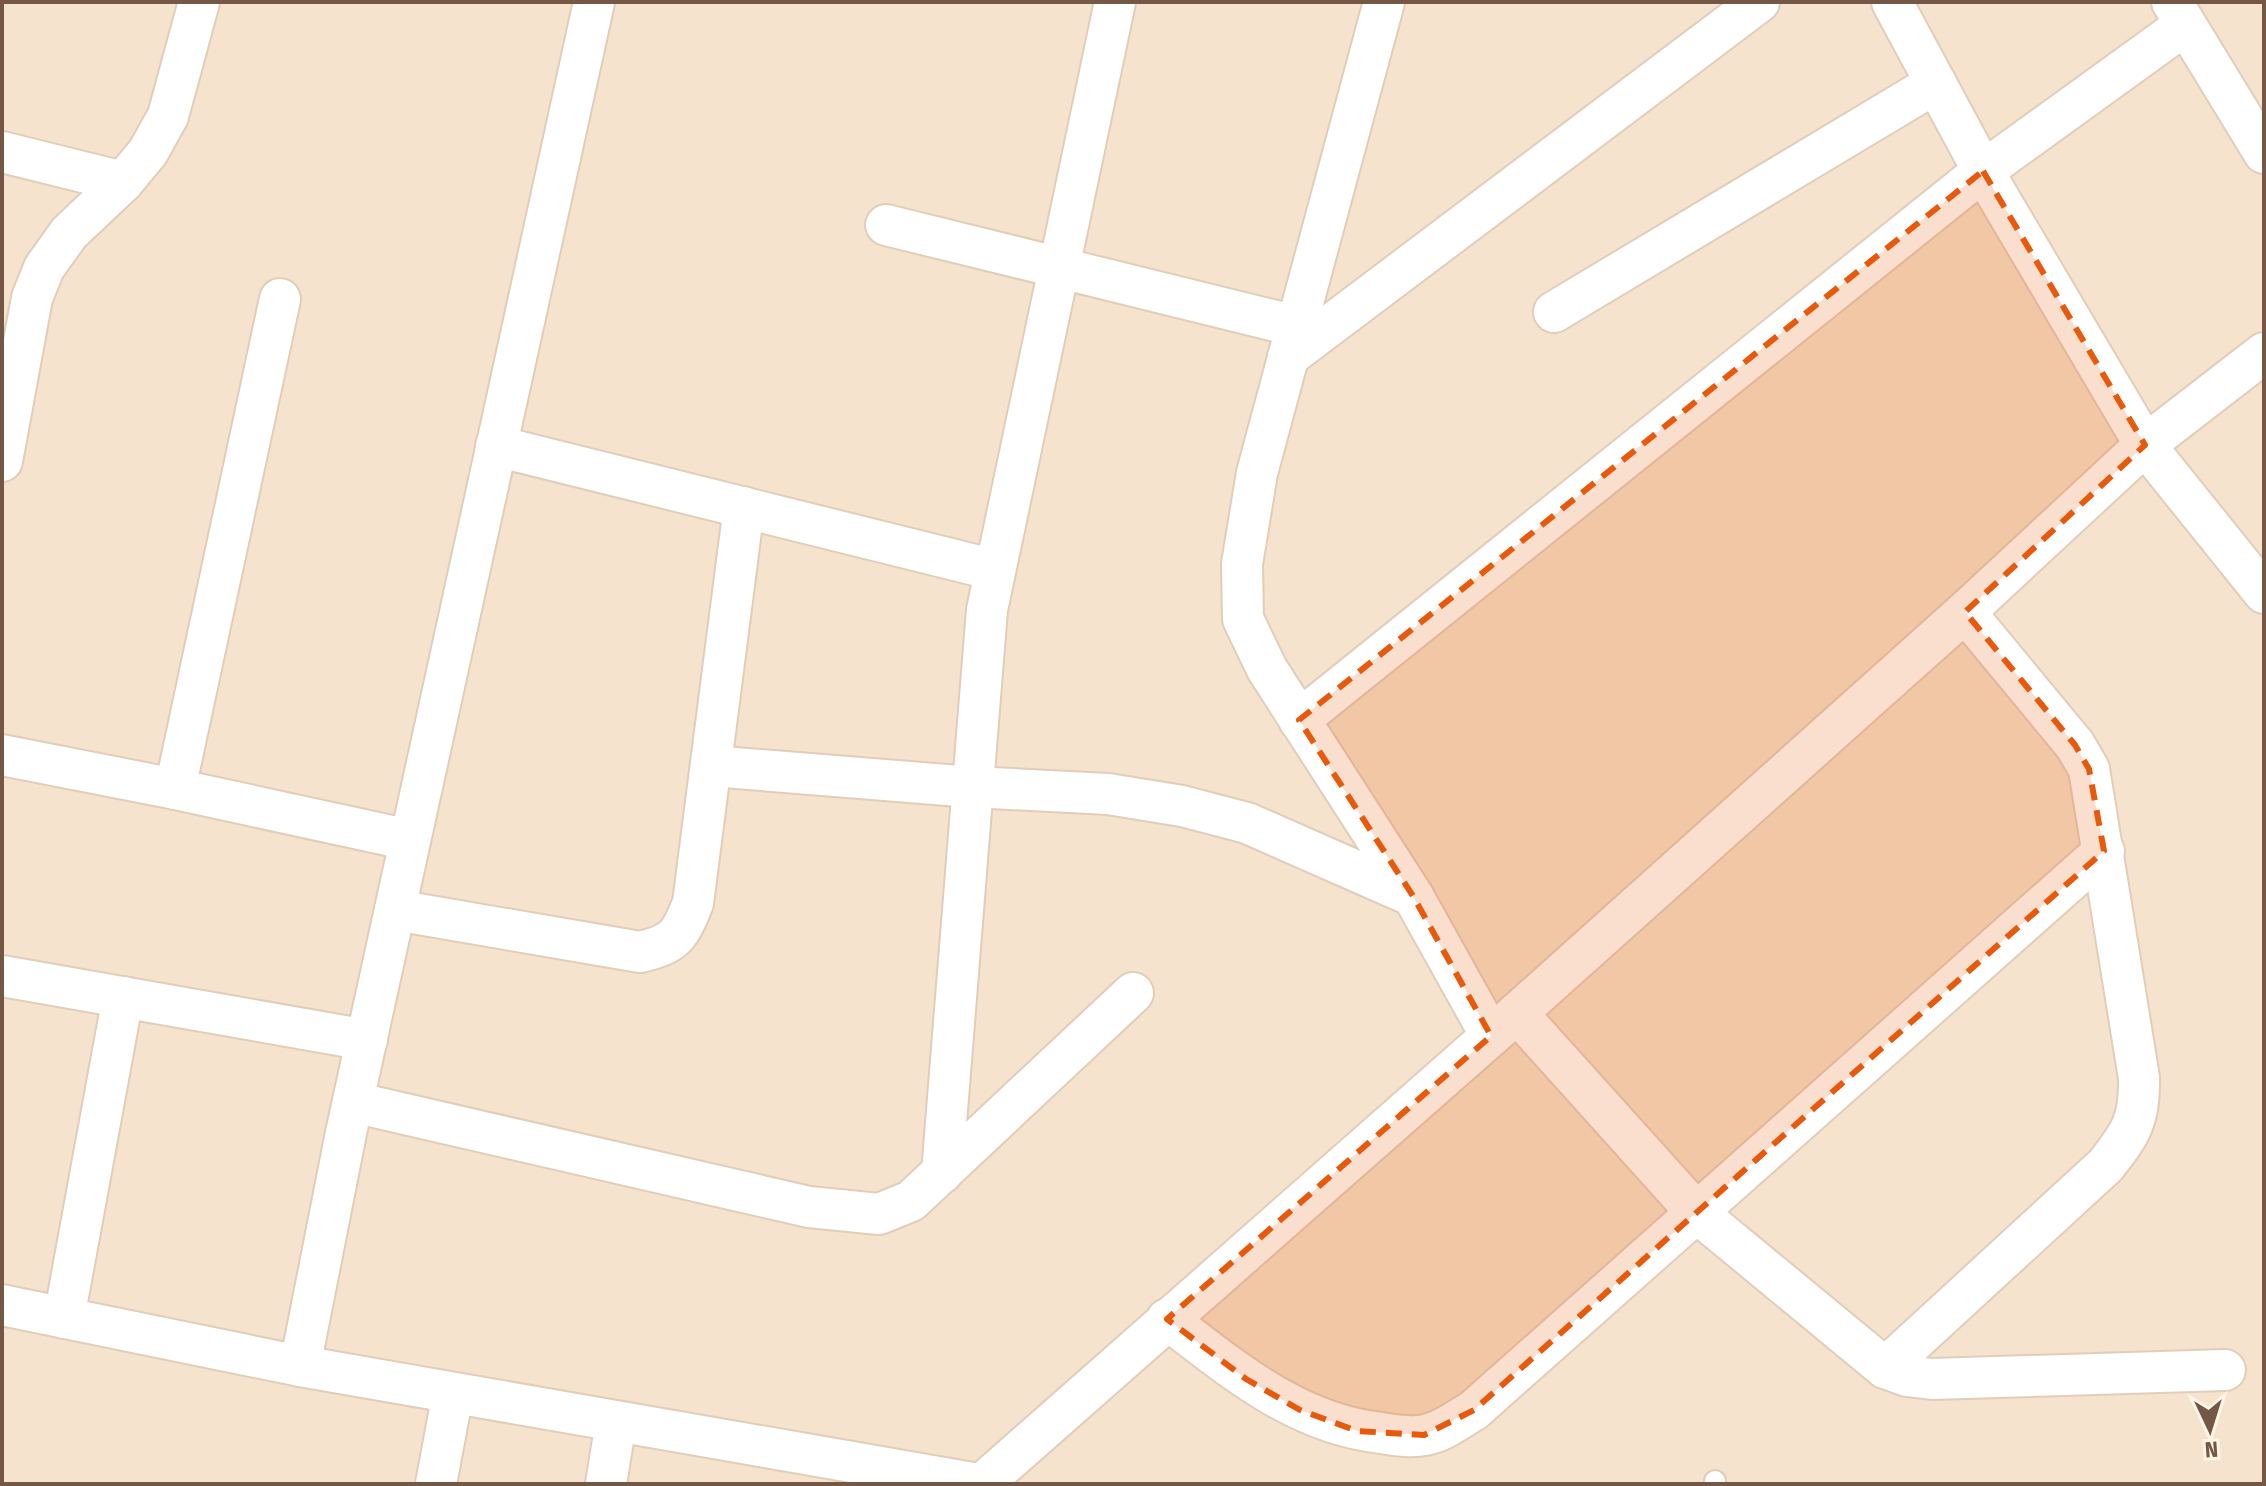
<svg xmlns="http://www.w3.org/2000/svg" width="2266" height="1486" font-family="'Fira Sans Condensed',sans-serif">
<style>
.residential{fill:#f5e3cd}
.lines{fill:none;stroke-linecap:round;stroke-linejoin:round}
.lane-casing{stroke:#e2cdba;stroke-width:24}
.street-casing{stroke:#e2cdba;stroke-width:44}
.lane{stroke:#fff;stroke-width:20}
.street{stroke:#fff;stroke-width:40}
.marked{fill:#e8590c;fill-opacity:0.2;stroke:#e8590c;stroke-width:6;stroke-dasharray:16 10;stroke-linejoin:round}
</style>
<rect width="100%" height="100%" fill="#fef2df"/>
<rect class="residential" x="2" y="2" width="2262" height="1482"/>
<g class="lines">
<defs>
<polyline id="lane" points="1715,1484 1715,1481"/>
<g id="street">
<polyline points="1384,2 1257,473 1242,564 1243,619 1267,669 1413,896 1491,1036"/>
<polyline points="1892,2 1983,171 2145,445 2264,593"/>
<polyline points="2172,2 2264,153"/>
<polyline points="2,152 123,182"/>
<polyline points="886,225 1296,326"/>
<polyline points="1554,312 1936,83"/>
<polyline points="1288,357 1759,2"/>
<polyline points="496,446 995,570"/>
<polyline points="2,461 32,298 44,268 69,233 123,182 148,152 168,116 199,2"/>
<polyline points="1299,720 1983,171 2185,25"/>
<polyline points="2,755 175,789 410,840"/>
<polyline points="711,766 972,787 1108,794 1182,806 1247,823 1413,896"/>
<polyline points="175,789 280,299"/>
<path d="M395,910L640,952C675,944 680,936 693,903L744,507"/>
<polyline points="2,976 367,1040"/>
<polyline points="1517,1013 1696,1212 1885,1368 1907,1376 1932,1379 2225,1370"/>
<polyline points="353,1102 809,1207 879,1214 911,1201 1133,993"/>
<polyline points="942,1173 987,610 1115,2"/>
<polyline points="2,1305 300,1366 978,1484"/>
<polyline points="64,1318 123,997"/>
<path d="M1167,1319C1232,1369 1297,1424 1381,1433C1395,1435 1411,1438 1425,1435C1442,1432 1459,1419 1474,1410L2104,851"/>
<polyline points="300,1366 346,1133 594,2"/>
<path d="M1885,1368L2106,1165C2131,1133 2140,1120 2139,1078L2089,769L2075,745L1965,612"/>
<polyline points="436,1484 453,1393"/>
<polyline points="606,1484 616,1422"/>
<polyline points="982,1484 1517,1013 1965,612 2145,445 2264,353"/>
</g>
</defs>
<use href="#lane" class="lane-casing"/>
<use href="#street" class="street-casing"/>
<use href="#lane" class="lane"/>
<use href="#street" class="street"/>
</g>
<path class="marked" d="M1983,171L2145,445L1965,612L2075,745L2089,769L2104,851L1474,1410L1424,1435L1357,1431L1300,1410L1246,1379L1167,1319L1491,1036L1413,896L1299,720Z"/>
<rect width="2266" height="1486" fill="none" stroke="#755745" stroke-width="8"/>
<g transform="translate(2210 1430) rotate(176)" stroke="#fff5e6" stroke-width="6" paint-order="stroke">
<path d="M0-6L14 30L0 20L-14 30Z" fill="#755745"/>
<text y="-12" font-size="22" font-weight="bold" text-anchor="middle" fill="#755745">N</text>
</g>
</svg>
